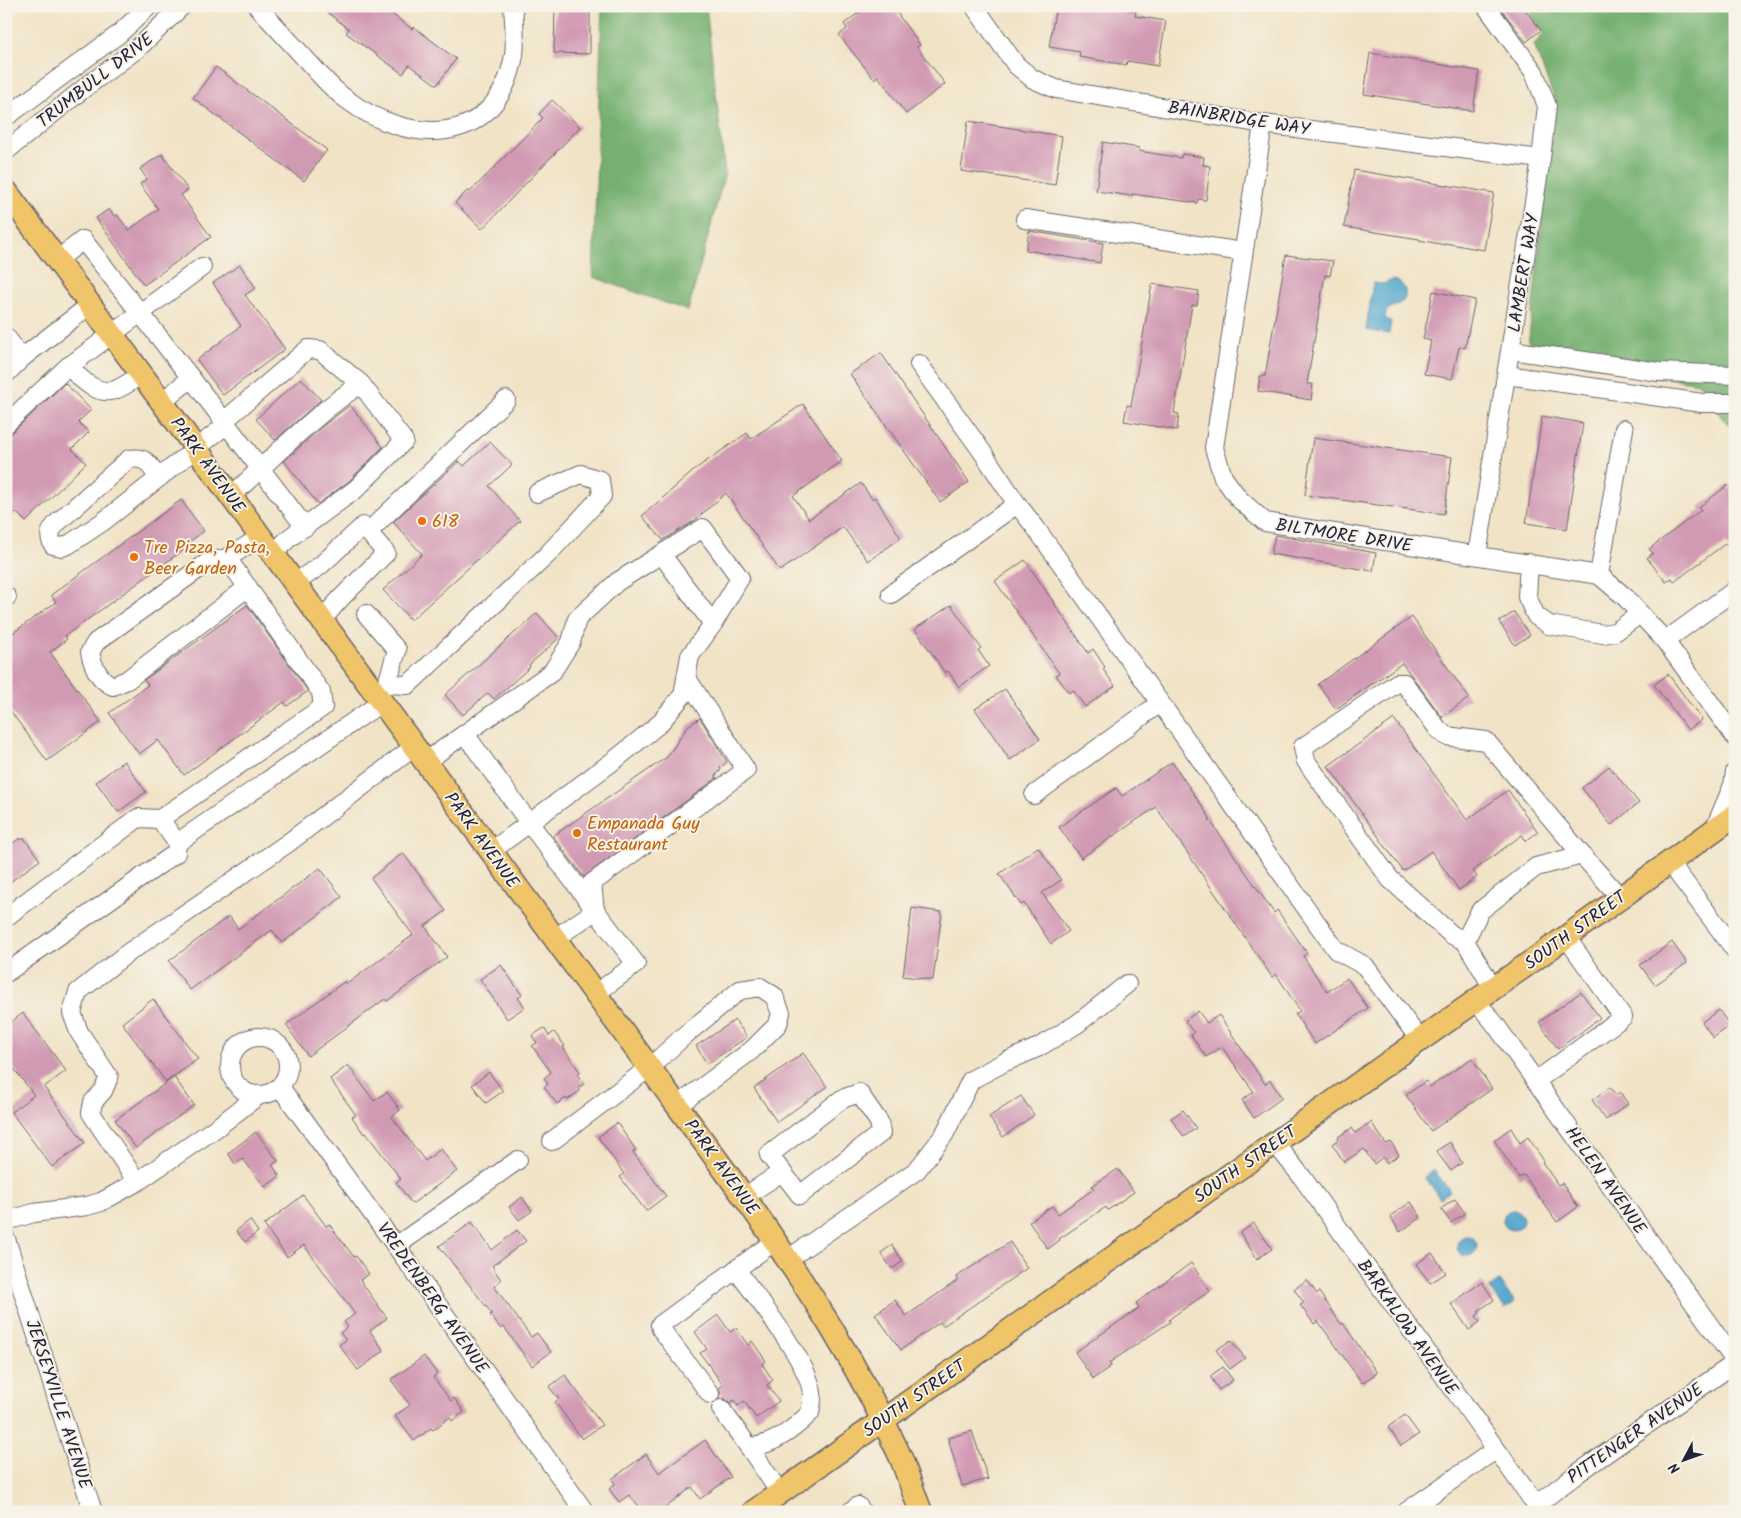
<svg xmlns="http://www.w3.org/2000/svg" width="1741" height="1518" font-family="Kalam,sans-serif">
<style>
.forest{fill:#74b06f;stroke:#4b6955}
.water{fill:#52a7ce;stroke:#3a6484}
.building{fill:#d19ab3}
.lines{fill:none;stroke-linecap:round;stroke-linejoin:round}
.minor-casing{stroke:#6a666c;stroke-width:20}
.major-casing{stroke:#6a666c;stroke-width:25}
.minor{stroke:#fff;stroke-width:18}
.major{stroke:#f0c469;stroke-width:22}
.food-dot{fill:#e8710a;stroke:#f7f3e8;stroke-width:2}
.labels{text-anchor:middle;stroke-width:4;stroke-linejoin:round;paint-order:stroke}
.street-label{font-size:18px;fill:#22223b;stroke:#f7f3e8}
.food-label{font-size:18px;fill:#c56008;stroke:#f7f3e8;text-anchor:start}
</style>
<rect width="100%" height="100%" fill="#f7f3e8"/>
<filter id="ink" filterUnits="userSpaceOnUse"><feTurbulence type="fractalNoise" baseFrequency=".02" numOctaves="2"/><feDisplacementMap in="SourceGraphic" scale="10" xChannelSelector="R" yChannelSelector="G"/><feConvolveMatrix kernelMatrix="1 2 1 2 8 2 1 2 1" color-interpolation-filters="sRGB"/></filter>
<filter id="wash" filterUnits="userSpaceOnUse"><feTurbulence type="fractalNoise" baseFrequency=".0096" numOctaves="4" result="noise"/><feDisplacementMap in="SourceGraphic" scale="20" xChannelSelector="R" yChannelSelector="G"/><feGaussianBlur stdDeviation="1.12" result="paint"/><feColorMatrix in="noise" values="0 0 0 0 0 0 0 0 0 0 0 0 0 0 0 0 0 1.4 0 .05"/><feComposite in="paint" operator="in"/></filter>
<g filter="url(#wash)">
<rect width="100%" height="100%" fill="#f1e3c6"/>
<g class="forest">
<polygon points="602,6 706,6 725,173 688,311 593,277"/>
<polygon points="1525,6 1735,6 1735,429 1722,418 1699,383 1527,355 1556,103 1534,45 1544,33"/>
</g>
<g class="water">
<path d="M1392,280C1403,281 1409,291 1403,301C1396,307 1385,306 1385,318L1391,322L1389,334L1366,330L1373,283L1383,284Z"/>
<polygon points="1434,1170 1450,1191 1440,1198 1424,1177"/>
<circle cx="1513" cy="1220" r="10"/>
<circle cx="1467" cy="1246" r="10"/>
<polygon points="1499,1281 1515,1302 1505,1309 1489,1288"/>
</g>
<g id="blocks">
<g class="building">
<polygon points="319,6 381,6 412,29 414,27 456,59 437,85 409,65 403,74 346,33 349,29"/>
<polygon points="555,6 590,6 590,54 554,53"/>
<polygon points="867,6 892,6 920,45 917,47 945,84 906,114 878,76 874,79 839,35 847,29 844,24"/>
<polygon points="1056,6 1107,6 1136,11 1135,16 1166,21 1158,66 1127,61 1126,65 1079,57 1080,52 1049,47"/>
<polygon points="1499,6 1522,6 1541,30 1526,42"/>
<polygon points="1370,53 1479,71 1473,111 1364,94"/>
<polygon points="216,67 327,150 304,181 193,98"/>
<polygon points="552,100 580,127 482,229 455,203 468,190 470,192 543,118 539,114"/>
<polygon points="968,121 1062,136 1055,185 961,171"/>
<polygon points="1103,142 1139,148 1139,151 1181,158 1182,154 1204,157 1203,165 1210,166 1206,200 1198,199 1197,203 1132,194 1132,196 1096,191"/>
<polygon points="162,154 188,190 181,195 211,237 144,285 96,218 109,209 115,217 117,215 129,230 158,209 140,184 147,179 140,169"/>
<polygon points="1354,170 1494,193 1484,250 1445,243 1445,245 1419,240 1419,239 1344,227"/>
<polygon points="1029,231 1103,243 1100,263 1026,250"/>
<polygon points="1286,255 1333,261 1330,276 1325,275 1307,384 1313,384 1311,400 1258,391 1260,376 1265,376"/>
<polygon points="240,265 256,288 245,295 285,349 223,395 197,360 241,326 213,283"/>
<polygon points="1152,284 1199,291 1197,305 1192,305 1174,413 1179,414 1177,430 1124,421 1127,405 1131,406"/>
<polygon points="1433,291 1475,300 1465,348 1459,347 1452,379 1424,374 1431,341 1423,339"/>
<polygon points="881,353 969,482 940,502 850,374"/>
<polygon points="301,378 321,400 275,440 256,419"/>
<polygon points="65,383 91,410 78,422 89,432 72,449 86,463 26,522 16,512 6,521 6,438"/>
<polygon points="803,404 842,461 793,496 809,519 861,483 872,499 875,497 901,538 868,561 843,527 780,571 726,493 694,521 663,540 642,516 698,467 747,433 751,439"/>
<polygon points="350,405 383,447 349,481 318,504 284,461 324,425"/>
<polygon points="1542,416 1583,423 1567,529 1526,523"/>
<polygon points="1313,438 1452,457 1444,514 1305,495"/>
<polygon points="490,442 512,465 489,486 520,521 411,620 383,590 422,554 393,522 459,461 464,466"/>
<polygon points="1728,485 1735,494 1735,554 1726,543 1674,582 1672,578 1666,582 1647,558 1653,553 1649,549 1701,510 1699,507"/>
<polygon points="181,500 204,531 188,543 190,545 65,636 67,639 50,652 101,722 47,761 6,705 6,638 56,602 51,595"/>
<polygon points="1275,535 1376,553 1373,571 1271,554"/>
<polygon points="1025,560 1088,653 1093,649 1105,667 1103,669 1115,686 1085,707 1073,690 1069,693 1056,675 1059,673 995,581"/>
<polygon points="247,605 308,691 287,706 284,702 184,775 158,740 139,754 109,713 148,685 144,680"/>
<polygon points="951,605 981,648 978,650 989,666 959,687 948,671 945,673 915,629"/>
<polygon points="1514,612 1530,635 1515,645 1499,622"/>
<polygon points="537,613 559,638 529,665 530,667 494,699 488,693 463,715 445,695"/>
<polygon points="1412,617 1469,698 1442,717 1402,663 1336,709 1318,684"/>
<polygon points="1668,674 1702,720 1688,730 1654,685"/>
<polygon points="1005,689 1040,739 1010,760 975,709"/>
<polygon points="700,718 727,762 720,768 721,770 715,776 717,778 584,877 553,836 667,757 688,726"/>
<polygon points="1394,719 1467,820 1508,790 1538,832 1526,841 1522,835 1473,871 1477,877 1459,890 1431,851 1403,871 1328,766"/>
<polygon points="124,761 146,792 118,812 96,782"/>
<polygon points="1172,762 1210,818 1209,819 1274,913 1277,910 1307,953 1303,956 1327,992 1347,978 1368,1008 1315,1044 1295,1014 1300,1011 1276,974 1272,977 1156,807 1081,858 1059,827 1116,788 1122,796"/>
<polygon points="1609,766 1639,803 1611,825 1582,788"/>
<polygon points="20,838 22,840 24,838 40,860 6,885 6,848"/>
<polygon points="1038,847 1061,880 1042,893 1069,931 1051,944 1024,903 1021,905 999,874"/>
<polygon points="403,853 446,911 425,926 447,957 387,1001 385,999 308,1056 286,1025 345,981 347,984 413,935 371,878"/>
<polygon points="320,868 342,897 282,943 272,930 190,990 169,961 229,916 238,929"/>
<polygon points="912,908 942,912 933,980 903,976"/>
<polygon points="1672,942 1687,963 1655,985 1640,965"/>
<polygon points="501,965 522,995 518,998 525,1007 507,1019 480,979"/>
<polygon points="1581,992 1600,1018 1558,1049 1539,1022"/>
<polygon points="153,999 198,1059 166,1082 122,1023"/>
<polygon points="1719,1010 1730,1026 1713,1038 1702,1022"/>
<polygon points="1198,1011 1207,1023 1219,1015 1265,1084 1270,1080 1282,1098 1254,1118 1242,1100 1254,1092 1222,1047 1206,1057 1191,1035 1194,1033 1185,1021"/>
<polygon points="23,1013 66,1071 44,1087 85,1143 52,1167 11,1112 34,1095 6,1058 6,1026"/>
<polygon points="735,1020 747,1037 707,1064 696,1046"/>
<polygon points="544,1028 549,1036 554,1032 565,1046 563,1047 580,1072 577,1074 584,1084 578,1088 580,1091 567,1100 566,1098 557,1104 544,1087 548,1084 544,1078 551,1072 532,1046 537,1043 532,1036"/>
<polygon points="803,1053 827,1087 777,1122 754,1088"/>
<polygon points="1472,1058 1492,1089 1431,1131 1406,1095 1426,1081 1430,1087"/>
<polygon points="348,1065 374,1101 387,1092 400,1110 392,1117 425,1161 441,1149 457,1171 412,1204 396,1182 401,1179 366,1133 364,1134 352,1117 356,1115 330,1079"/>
<polygon points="489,1072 503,1091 486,1103 472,1085"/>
<polygon points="174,1077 194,1105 136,1148 115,1120"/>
<polygon points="1610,1087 1616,1095 1620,1092 1628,1104 1606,1120 1592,1100"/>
<polygon points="1021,1096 1034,1115 1003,1137 989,1117"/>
<polygon points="1183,1110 1196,1128 1184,1137 1171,1118"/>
<polygon points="1371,1122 1386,1144 1391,1142 1399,1155 1387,1163 1383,1157 1374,1164 1364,1149 1344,1162 1332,1144 1339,1139 1338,1137 1352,1128 1355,1133"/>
<polygon points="617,1123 636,1150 633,1152 666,1196 646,1211 620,1177 624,1174 598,1137"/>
<polygon points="1511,1128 1520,1143 1528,1137 1544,1161 1542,1162 1558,1185 1562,1183 1578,1207 1557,1222 1524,1175 1519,1178 1494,1140"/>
<polygon points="256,1132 278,1161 272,1165 280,1176 265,1187 243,1159 235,1164 228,1153"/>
<polygon points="1450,1142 1462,1163 1451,1171 1436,1151"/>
<polygon points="1118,1169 1134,1192 1108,1210 1106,1207 1059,1239 1060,1240 1048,1249 1029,1222 1052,1206 1058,1214 1094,1189 1092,1186"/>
<polygon points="303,1195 326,1226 329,1224 354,1257 356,1256 369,1274 360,1280 387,1318 370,1331 384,1351 358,1370 339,1345 346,1340 340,1333 348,1327 344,1322 355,1314 304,1245 287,1257 264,1225"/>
<polygon points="522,1197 532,1211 519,1220 509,1207"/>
<polygon points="1455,1199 1465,1213 1451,1223 1441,1209"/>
<polygon points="1411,1202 1421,1217 1400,1232 1390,1216"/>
<polygon points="250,1220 258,1232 245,1242 236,1231"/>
<polygon points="472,1222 492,1250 517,1230 526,1241 492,1266 501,1280 494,1286 531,1337 537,1333 551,1352 532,1366 504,1327 501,1329 490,1315 492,1314 439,1246"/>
<polygon points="1254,1223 1272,1249 1257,1259 1240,1233"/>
<polygon points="1010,1242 1027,1268 943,1326 940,1322 901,1350 875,1314 895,1300 906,1316 958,1280 956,1277"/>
<polygon points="892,1245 903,1261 892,1269 881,1253"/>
<polygon points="1432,1253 1446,1273 1430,1283 1416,1264"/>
<polygon points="1191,1263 1210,1291 1172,1317 1169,1320 1170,1322 1109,1363 1111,1366 1093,1379 1075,1352 1139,1308 1136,1303"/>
<polygon points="1307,1280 1317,1294 1319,1292 1341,1324 1343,1323 1377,1373 1362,1383 1318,1321 1314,1324 1300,1305 1304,1303 1294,1289"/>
<polygon points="1482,1282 1494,1300 1478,1311 1480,1313 1476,1316 1480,1322 1469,1330 1451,1304"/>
<polygon points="718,1315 730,1332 736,1328 748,1345 752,1341 766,1361 762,1364 773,1380 767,1385 779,1401 756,1418 744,1401 738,1406 734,1400 730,1403 725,1399 720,1399 721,1393 719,1388 723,1385 700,1353 707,1349 695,1332"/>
<polygon points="1231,1340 1245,1358 1230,1369 1216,1350"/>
<polygon points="424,1356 437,1374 433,1377 451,1401 454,1398 464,1412 452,1421 450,1417 433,1430 431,1428 414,1441 395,1416 410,1405 391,1380"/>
<polygon points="1223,1367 1233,1380 1219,1390 1210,1376"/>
<polygon points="565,1375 602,1425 582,1439 555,1402 559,1399 549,1387"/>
<polygon points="1405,1415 1419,1434 1401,1446 1388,1427"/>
<polygon points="972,1431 988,1479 962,1486 948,1438"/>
<polygon points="705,1440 731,1477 700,1499 692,1487 660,1512 644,1512 629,1495 619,1502 609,1489 615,1484 612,1479 646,1454 659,1473"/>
</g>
</g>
</g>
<g filter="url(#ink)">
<use href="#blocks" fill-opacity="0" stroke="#6a666c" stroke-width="1"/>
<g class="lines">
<defs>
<g id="minor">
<path d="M257,6C275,26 293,45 311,65C322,77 333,90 346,99C408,146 498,149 514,55C516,39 514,22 513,6"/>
<polyline points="974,6 1016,65 1033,79 1056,89 1263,124 1541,159"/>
<polyline points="6,117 119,34 149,6"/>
<polyline points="1263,124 1214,448 1223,477 1239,499 1265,522 1599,575 1625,597 1665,641 1735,737"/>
<polyline points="6,151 87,86 137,49 182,6"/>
<polyline points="1025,219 1243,252"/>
<polyline points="57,260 83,240 191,378 305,527"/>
<polyline points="6,337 22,358"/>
<polyline points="1511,350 1659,372 1735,375"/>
<polyline points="919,364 981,450 1017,504 1035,527 1336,950 1365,966 1420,1040"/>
<path d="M68,366C80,378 96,396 115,390C124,387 133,379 142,375"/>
<polyline points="6,374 22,358 90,305"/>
<polyline points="1507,375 1702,403 1735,403"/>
<polyline points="162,402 191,378"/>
<polyline points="224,421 308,349 320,350 361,384"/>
<polyline points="6,424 64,370 202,267"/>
<path d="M159,478C149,465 147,456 129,459L57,523C50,531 48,535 53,545L62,547L68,545L104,521L226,425"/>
<path d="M231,496C260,470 287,442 317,417C331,405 345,394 361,384L404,441L356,489L289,538L273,554"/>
<polyline points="368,532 506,400"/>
<polyline points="662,555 713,624"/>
<polyline points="1477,555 1541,159 1547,106 1534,72 1486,6"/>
<polyline points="1529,563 1527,597 1536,616 1549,625 1603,634 1615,632 1640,614"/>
<polyline points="1599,575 1624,429"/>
<polyline points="295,583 321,565 363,526 386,553 340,599 322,620"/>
<path d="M248,587L127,680L113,686C99,680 93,667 90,652L96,642L207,563L227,558L261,537"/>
<polyline points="891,594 1017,504"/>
<polyline points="6,597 7,597"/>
<polyline points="366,614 397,650 387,684"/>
<polyline points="1665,641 1735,590"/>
<polyline points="375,692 387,684 408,685 546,556 602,496 600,480 581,474 537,493"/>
<polyline points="465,734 530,824 636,964 595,994"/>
<polyline points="425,762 552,672 571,642 577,619 617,582 703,528 740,578 713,624 690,656 683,695 659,724 616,759 490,852"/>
<polyline points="1034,795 1160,703"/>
<polyline points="160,819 323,707 321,692 227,558"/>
<polyline points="1714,830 1733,785 1735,772"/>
<polyline points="177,843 382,702"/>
<polyline points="1670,863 1735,950"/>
<polyline points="6,917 138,818 160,819 177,843 176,853 6,973"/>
<polyline points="554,939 595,911 592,883 746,770 686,677"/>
<polyline points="1465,941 1452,935 1390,879 1306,761 1303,747 1397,683 1404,683 1438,729 1446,736 1486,741 1582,855"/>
<polyline points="1493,988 1465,941 1480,911 1536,867 1582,855 1620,897"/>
<polyline points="1476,1001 1495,1024 1735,1361"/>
<circle cx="259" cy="1066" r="29"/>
<polyline points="1536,1081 1623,1017 1566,937"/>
<polyline points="280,1087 396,1246 585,1512"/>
<polygon points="859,1093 879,1122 881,1133 800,1195 769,1155 842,1099"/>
<polyline points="552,1141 649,1068 685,1035 740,990 760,987 774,996 781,1013 778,1024 752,1050 677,1106"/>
<polyline points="1275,1143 1302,1177 1541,1512"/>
<polyline points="137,1182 91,1113 93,1102 103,1091 109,1077 79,1032 72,1013 78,992 125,955 288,843 414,747"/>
<polyline points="744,1197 782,1172"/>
<polyline points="6,1221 34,1213 87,1206 101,1202 137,1182 216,1128 259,1095"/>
<polyline points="6,1239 93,1512"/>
<polyline points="396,1246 518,1160"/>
<polyline points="788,1259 917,1170 944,1135 971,1080 1005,1062 1039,1047 1077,1024 1127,984"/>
<polyline points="710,1394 661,1329 660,1325 775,1241"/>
<path d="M721,1409L749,1447C773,1446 794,1429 810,1413C811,1407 813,1400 812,1394C810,1363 755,1296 736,1269"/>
<polyline points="749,1447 780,1493"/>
<polyline points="1536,1505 1578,1473 1735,1363"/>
<polyline points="850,1512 858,1506 862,1512"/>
<polyline points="1406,1512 1495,1450"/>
</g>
<g id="major">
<path d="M6,191L162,402L750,1205C807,1286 860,1368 901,1458C908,1476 914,1494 921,1512"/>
<polyline points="753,1512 1566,937 1735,815"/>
</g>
</defs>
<use href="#minor" class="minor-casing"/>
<use href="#major" class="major-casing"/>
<use href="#minor" class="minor"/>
<use href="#major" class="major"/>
</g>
</g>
<g class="food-dot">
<circle cx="422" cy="521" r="5"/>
<circle cx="134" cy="557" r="5"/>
<circle cx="577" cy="833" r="5"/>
</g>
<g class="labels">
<g class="street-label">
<text transform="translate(95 80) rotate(-38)" y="6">TRUMBULL DRIVE</text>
<text transform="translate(1239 118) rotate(9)" y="6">BAINBRIDGE WAY</text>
<text transform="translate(1523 273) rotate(-81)" y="6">LAMBERT WAY</text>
<text transform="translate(208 465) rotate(54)" y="6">PARK AVENUE</text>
<text transform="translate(1344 535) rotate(9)" y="6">BILTMORE DRIVE</text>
<text transform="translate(482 840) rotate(54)" y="6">PARK AVENUE</text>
<text transform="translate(1575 930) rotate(-36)" y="6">SOUTH STREET</text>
<text transform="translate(1245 1164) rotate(-35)" y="6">SOUTH STREET</text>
<text transform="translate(722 1167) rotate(54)" y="6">PARK AVENUE</text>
<text transform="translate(1606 1180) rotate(55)" y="6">HELEN AVENUE</text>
<text transform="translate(433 1298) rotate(55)" y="6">VREDENBERG AVENUE</text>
<text transform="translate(1408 1327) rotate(55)" y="6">BARKALOW AVENUE</text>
<text transform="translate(914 1398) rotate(-35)" y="6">SOUTH STREET</text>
<text transform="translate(59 1404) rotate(72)" y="6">JERSEYVILLE AVENUE</text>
<text transform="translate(1635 1433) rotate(-35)" y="6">PITTENGER AVENUE</text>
</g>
<g class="food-label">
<text x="432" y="527">618</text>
<text x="144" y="553">Tre Pizza, Pasta,<tspan x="144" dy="21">Beer Garden</tspan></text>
<text x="587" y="829">Empanada Guy<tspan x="587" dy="21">Restaurant</tspan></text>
</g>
</g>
<rect width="1741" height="1518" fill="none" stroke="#f7f3e8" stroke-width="25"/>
<g transform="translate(1684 1460) rotate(229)" stroke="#f7f3e8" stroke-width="4" paint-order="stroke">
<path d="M0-4L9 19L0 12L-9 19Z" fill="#22223b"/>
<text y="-8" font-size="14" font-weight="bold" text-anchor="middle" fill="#22223b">N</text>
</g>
</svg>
